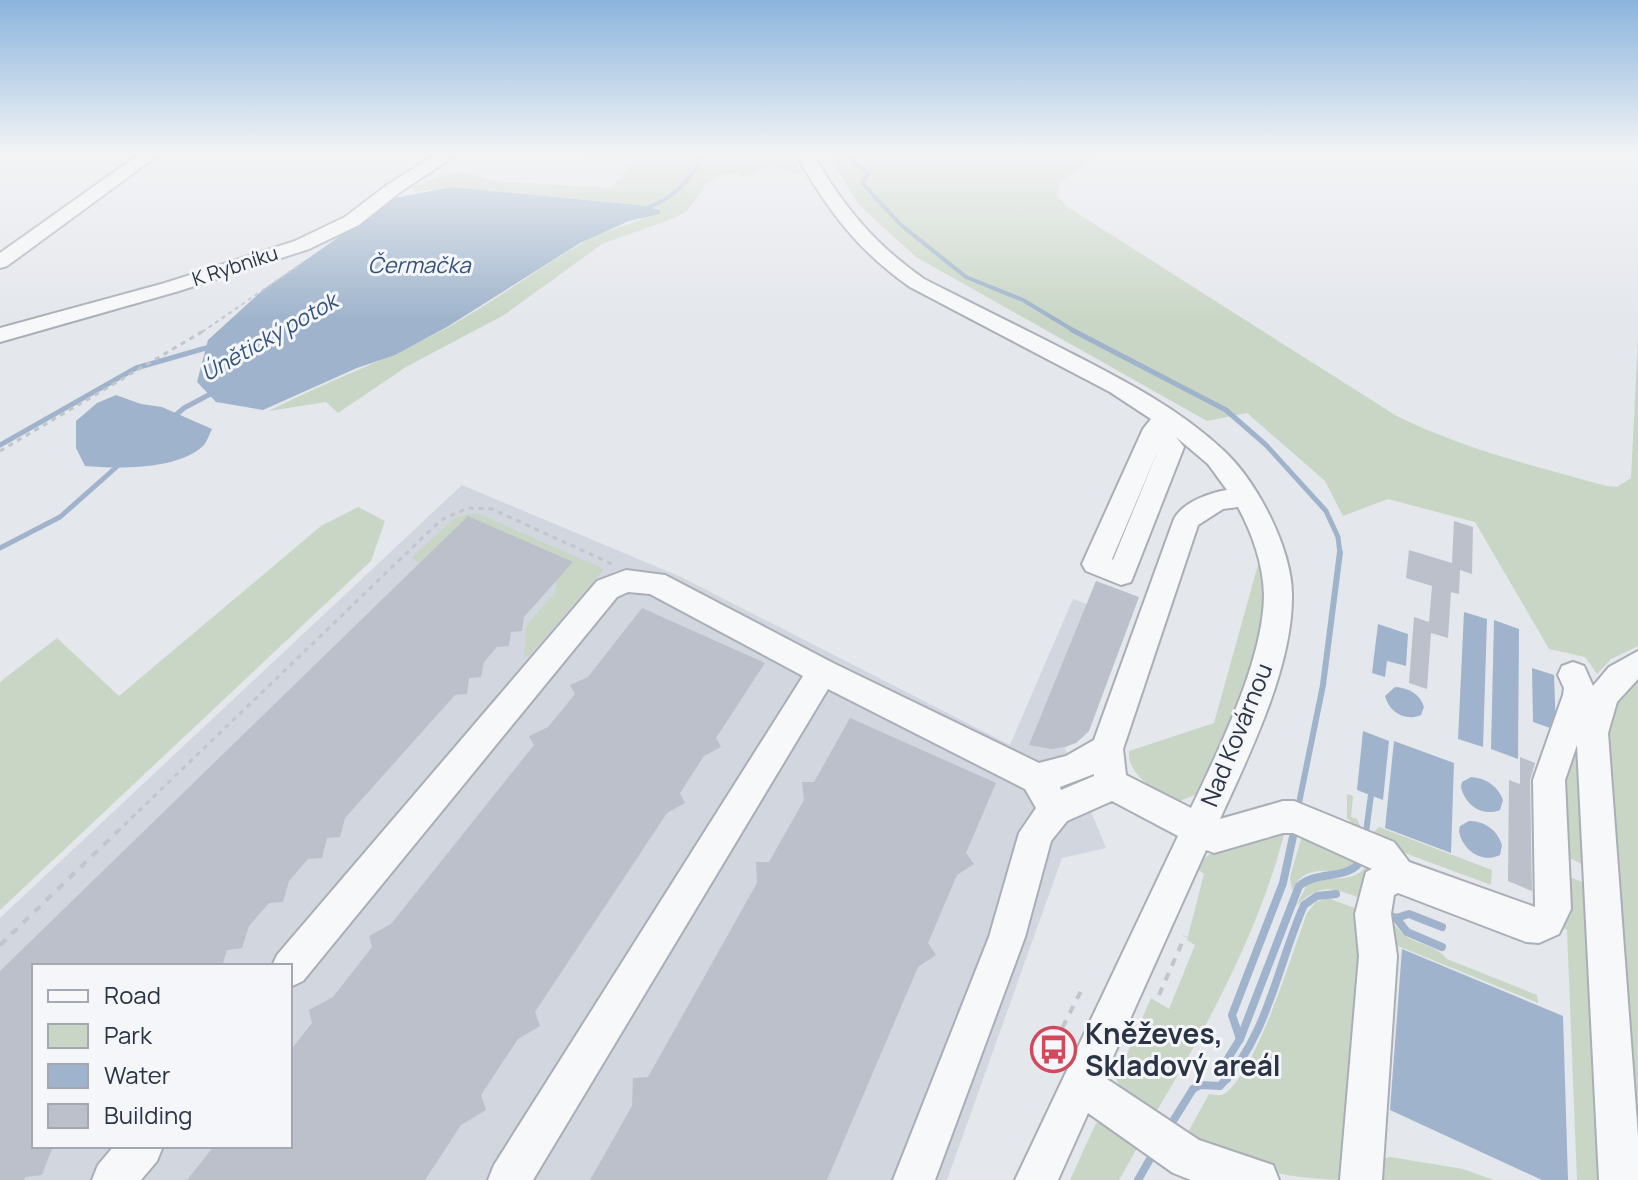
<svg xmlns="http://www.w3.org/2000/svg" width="1638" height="1180" font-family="Manrope,sans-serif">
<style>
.built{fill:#d2d6de;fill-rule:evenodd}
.green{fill:#c9d6c5}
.water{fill:#9fb4cc}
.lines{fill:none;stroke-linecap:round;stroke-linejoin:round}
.stream-far3{stroke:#9fb4cc;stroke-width:4}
.stream-far2{stroke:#9fb4cc;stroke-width:5}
.stream-far1{stroke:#9fb4cc;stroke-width:6}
.stream{stroke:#9fb4cc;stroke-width:8}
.building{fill:#bbc0ca}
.minor-casing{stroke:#a9aeb7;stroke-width:4}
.path-far2{stroke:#c2c5cb;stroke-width:2;stroke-dasharray:4 4;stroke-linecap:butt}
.path-far1{stroke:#c2c5cb;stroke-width:3;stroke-dasharray:5 5;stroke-linecap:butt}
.path{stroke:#c2c5cb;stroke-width:4;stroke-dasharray:8 8;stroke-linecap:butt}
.minor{fill:#f7f8fa;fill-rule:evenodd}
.labels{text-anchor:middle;stroke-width:6;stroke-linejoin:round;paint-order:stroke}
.far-street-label{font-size:20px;fill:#2b3445;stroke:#f4f6f9}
.far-water-label{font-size:22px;font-style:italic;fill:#34527a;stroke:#f4f6f9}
.street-label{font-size:24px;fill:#2b3445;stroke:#f4f6f9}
.near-poi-label{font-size:28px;font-weight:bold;fill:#2b3445;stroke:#f4f6f9;text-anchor:start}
</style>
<rect width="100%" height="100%" fill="#e4e7ec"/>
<path class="built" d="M462,485L681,577L1010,745L1073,599L1087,604L1089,731L1081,739L1065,748L1106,848L1062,858L947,1180H0V918ZM34,966H290V1146H34Z"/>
<g class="green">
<path d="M582,153H789L803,175L772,166L742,178L740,173L723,175L706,184L687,211L674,218L602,244L504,315L406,367L338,413L326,402L269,411C327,381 389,359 447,328C493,302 536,270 582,243C606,228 640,224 660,210L639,205L451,187L415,192L412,187C443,174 459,166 492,181L611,188L636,159L582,160Z"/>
<path d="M826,153H1102L1060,182L1057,196L1069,208L1395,415C1462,449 1535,466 1607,486L1617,487L1631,478L1638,339V646L1611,659L1597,674L1585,657L1549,649L1475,522L1388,499L1343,516L1325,481L1247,413L1207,421L916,257L859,205Z"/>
<polygon points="358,507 385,521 371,561 0,910 0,682 57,638 119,696 321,526"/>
<polygon points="467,514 479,514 604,569 528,657 524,655 527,624 556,592 556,581 573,562 468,516 420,563 411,558 455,518"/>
<path d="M1259,561C1275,645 1228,722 1195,795L1177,802C1158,792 1127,776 1129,751L1214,723Z"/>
<polygon points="1638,680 1638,1180 1600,765 1610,706"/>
<polygon points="1580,716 1584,865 1563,855 1556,789"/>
<polygon points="1347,794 1353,796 1351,817 1357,819 1363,832 1371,835 1379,827 1492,870 1491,885 1370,840 1347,818"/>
<path d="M1285,831C1258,935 1205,1031 1150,1122L1126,1097L1116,1079L1151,998L1169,1009L1195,945L1187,940L1204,874L1197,869C1207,844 1260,837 1285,831Z"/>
<path d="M1298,835L1368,859L1366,901C1335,888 1322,881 1296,906L1309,881C1329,875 1356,885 1367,864L1359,860C1340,885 1308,854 1292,891L1290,877L1301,839Z"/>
<polygon points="1567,876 1585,883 1601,1180 1577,1180 1567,930 1560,927"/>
<path d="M1328,898L1365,912L1350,1180C1285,1180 1241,1166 1181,1145L1209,1094C1216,1095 1222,1097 1227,1092C1259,1064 1291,956 1307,913L1316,902Z"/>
<path d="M1384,918C1396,923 1400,933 1410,939C1423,945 1438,947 1447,959L1537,995L1538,1003L1393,944Z"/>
<polygon points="1096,1123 1113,1124 1144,1136 1119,1180 1070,1180"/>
<polygon points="1390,1157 1463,1169 1494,1180 1373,1180 1382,1159"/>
</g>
<g class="water">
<polygon points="451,187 639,205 660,210 660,214 629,221 580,243 447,327 395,355 357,368 263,410 216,402 197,382 208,340 264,289 395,198"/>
<path d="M116,395L141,404L162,407L212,429C210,433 207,442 203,446C178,470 117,469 85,466L76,448V421L97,403Z"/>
<polygon points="1464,612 1487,619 1483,747 1458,739"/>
<polygon points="1494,620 1519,629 1518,759 1491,749"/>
<polygon points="1378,624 1408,634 1406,666 1387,661 1385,677 1372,673"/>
<polygon points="1532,668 1554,675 1556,730 1533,722"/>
<path d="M1395,687C1409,688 1420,694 1424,707L1421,715C1405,722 1389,712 1385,696Z"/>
<polygon points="1363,731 1389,741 1383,800 1357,790"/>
<polygon points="1394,741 1454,763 1451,853 1385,828"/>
<path d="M1471,777C1486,778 1498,786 1503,800L1500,810C1482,817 1465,805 1461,787L1462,782Z"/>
<path d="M1469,821C1485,821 1497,830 1502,845L1500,855C1482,864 1462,850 1459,831L1460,826Z"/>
<polygon points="1402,949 1563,1016 1568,1180 1542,1180 1390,1110"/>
</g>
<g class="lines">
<g class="stream-far3">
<polyline points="846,153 868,174 862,183 901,225 966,277 1023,300 1076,332"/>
<path d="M642,209C673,201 690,180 705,153"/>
</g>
<g class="stream-far2">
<polyline points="1072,330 1226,410 1266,445 1326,511 1338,537 1340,554"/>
<polyline points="171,419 184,408 216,391"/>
<polyline points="0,445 136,368 213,346"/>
<polyline points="0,548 60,517 121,463"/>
</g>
<g class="stream-far1">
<polyline points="1298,808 1323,685 1340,552"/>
<polyline points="1366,832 1371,795"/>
</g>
<g class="stream">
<polyline points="1385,914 1396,918 1409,914 1442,927"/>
<polyline points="1396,918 1407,932 1442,947"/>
<polyline points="1240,1039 1232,1015 1283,883 1294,832"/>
<path d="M1227,1079L1225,1063L1240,1039L1299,886C1319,869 1349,882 1363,858"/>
<path d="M1168,1129L1193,1089L1200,1085L1220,1086C1268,1037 1277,966 1304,905L1317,896L1336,894"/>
<polyline points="1138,1180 1154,1152"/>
</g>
</g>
<g class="building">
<polygon points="468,516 573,562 524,617 522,631 511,632 509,646 497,647 484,662 481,677 469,678 467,694 455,695 345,818 340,837 327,838 322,858 308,859 289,881 283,902 269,903 249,926 242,948 227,950 222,966 34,966 34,1146 53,1146 42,1175 25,1177 24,1180 0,1180 0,971"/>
<polygon points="1454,521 1473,527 1472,574 1460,570 1459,594 1451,592 1448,638 1431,633 1427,689 1409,683 1414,617 1429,622 1432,586 1406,578 1409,550 1452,563"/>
<polygon points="1096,581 1139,597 1089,731 1076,743 1064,747 1051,749 1029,745"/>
<polygon points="642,608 765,663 716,738 721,747 704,756 680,793 685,803 667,813 535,1012 540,1026 518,1039 481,1095 486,1110 461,1125 425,1180 187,1180 214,1146 290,1146 290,1051 312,1023 309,1010 333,997 372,947 369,936 391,924 534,745 529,736 548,727 575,694 570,685 588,677"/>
<polygon points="850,718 996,783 966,853 974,864 957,875 928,943 936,955 918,967 827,1180 590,1180 632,1106 633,1078 648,1077 757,883 756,862 769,862 804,800 802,782 814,782"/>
<polygon points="1520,757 1535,763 1530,780 1532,891 1508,881 1509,780 1520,784"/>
</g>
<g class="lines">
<defs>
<g id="minor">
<polygon points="141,153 161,153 7,266 0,268 0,253"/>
<polygon points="438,153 459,153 399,193 359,225 309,249 179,291 0,342 0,328 165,283 295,241 345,217 387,185"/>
<path d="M795,153H812C844,207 873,243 924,279C971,303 1018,326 1065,350C1121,379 1177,407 1223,450C1257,481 1292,549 1292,595C1293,667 1249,755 1220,819L1283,801H1294L1394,842L1409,862L1535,907L1533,780L1563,695L1564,688L1558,675L1562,666L1573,662L1584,666L1593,686L1609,667L1638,651V679L1617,702L1608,733L1638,1136V1180H1599L1577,745L1565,780L1571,909L1559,934L1539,943L1526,942L1398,893L1394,895L1391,914L1397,956L1382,1180H1340L1359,956L1355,914L1366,872L1372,869L1293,833H1283L1214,853L1206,850L1104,1077L1199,1140L1273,1165L1279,1180H1191L1173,1173L1088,1113L1058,1180H1015L1178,836L1112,801L1067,821L1051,841L1025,937L935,1180H893L989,937L1019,833L1036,808L1025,789L828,689L533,1180H488L494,1165L803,676L650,594L628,592L617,597L303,981L290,987V966H272L277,955L597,581L626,570L665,575L833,663L1039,763L1066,756L1094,740L1174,519C1183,502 1209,493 1227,490L1208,464L1176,437L1184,447L1131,582L1121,585L1086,571L1082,564L1143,429L1151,419L1110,392L910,287C856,249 828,210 795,153ZM1159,448L1113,560L1112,559ZM1238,507C1252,533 1263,563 1264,594C1264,659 1219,749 1191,808L1126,775L1123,749L1198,525L1223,509ZM1094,774V776L1061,790L1060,787Z"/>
<polygon points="114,1146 163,1146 157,1161 141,1180 92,1180 98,1165"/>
</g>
</defs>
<use href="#minor" class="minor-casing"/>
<polyline class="path-far2" points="202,332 302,263"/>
<g class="path-far1">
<polyline points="0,451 205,330"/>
<polyline points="117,832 441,520 468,508 492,509 614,565"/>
</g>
<g class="path">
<polyline points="0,945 119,830"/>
<polyline points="1159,995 1185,936"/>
<polyline points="1048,1056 1083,987"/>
</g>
<use href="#minor" class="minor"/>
</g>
<linearGradient id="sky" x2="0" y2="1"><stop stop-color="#8bb4dd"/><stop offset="0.48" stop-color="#f3f4f6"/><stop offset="1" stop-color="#f3f4f6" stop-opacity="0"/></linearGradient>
<rect width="1638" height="319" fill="url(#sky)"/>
<defs>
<symbol id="bus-ring" viewBox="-11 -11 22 22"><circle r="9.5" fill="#f4f6f9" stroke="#d1495b" stroke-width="1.5"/><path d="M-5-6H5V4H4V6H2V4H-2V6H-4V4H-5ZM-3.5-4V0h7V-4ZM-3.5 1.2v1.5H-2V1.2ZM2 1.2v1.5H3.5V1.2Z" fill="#d1495b"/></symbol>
</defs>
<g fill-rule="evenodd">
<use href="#bus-ring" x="1028" y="1024" width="51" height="51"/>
</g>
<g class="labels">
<g class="far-street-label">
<text transform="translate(235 266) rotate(-18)" y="7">K Rybníku</text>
</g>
<g class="far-water-label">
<text x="419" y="273">Čermačka</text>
<text transform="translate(269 337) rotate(-30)" y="8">Únětický potok</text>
</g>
<g class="street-label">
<text transform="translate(1237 735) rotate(-68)" y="8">Nad Kovárnou</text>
</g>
<g class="near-poi-label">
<text x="1085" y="1044">Kněževes,<tspan x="1085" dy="32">Skladový areál</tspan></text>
</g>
</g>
<rect x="32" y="964" width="260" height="184" fill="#f4f6f9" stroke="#a4a8b1" stroke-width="2"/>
<rect x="48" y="990" width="40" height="12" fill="#f7f8fa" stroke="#a4a8b1" stroke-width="2"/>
<text x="104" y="1004" font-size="24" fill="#2b3445">Road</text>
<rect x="48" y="1024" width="40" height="24" fill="#c9d6c5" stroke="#a4a8b1" stroke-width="2"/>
<text x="104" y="1044" font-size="24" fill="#2b3445">Park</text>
<rect x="48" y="1064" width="40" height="24" fill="#9fb4cc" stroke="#a4a8b1" stroke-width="2"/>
<text x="104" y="1084" font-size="24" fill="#2b3445">Water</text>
<rect x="48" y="1104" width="40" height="24" fill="#bbc0ca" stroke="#a4a8b1" stroke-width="2"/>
<text x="104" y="1124" font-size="24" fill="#2b3445">Building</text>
</svg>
